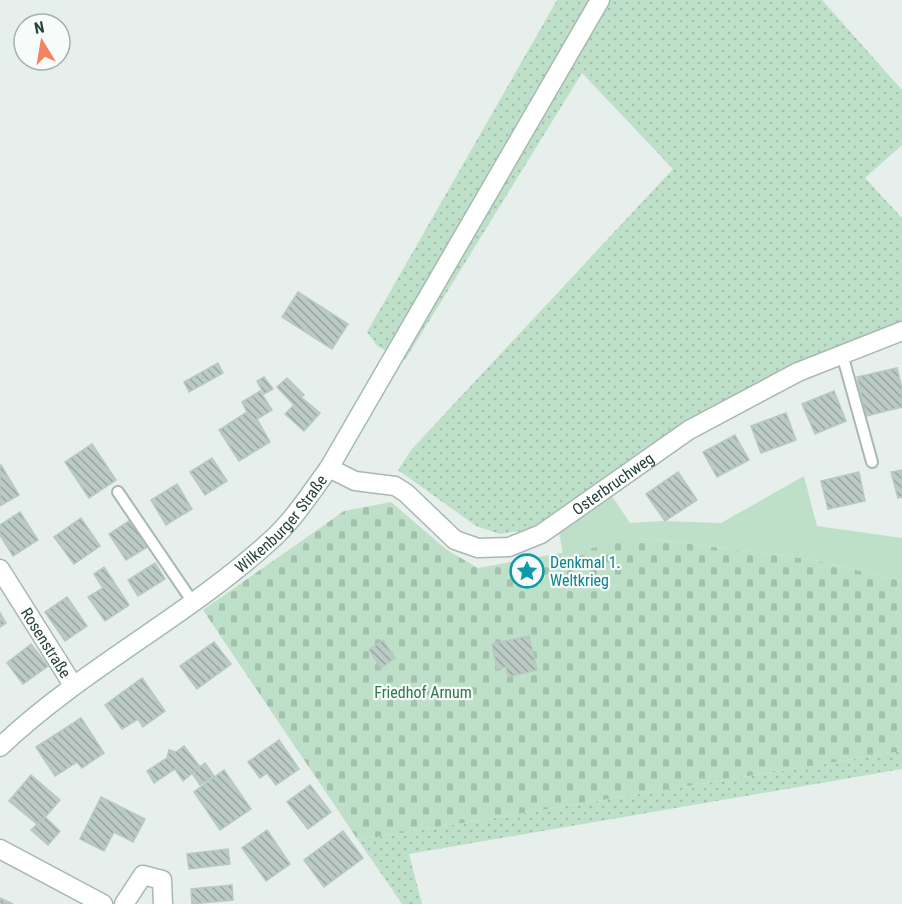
<svg xmlns="http://www.w3.org/2000/svg" width="902" height="904" font-family="'Roboto Condensed',sans-serif">
<style>
.grass{fill:url(#grass-dots)}
.cemetery{fill:url(#cemetery-stones)}
.park{fill:#bfe0c8}
.building{fill:url(#building-back-hatch);stroke:#b8c9c2;stroke-width:1.5}
.lines{fill:none;stroke-linecap:round;stroke-linejoin:round}
.lane-casing{stroke:#a8b8b2;stroke-width:14}
.street-casing{stroke:#a8b8b2;stroke-width:21}
.secondary-casing{stroke:#a4bbb3;stroke-width:21}
.lane{stroke:#fff;stroke-width:10}
.street{stroke:#fff;stroke-width:18}
.secondary{stroke:#fff;stroke-width:18}
.labels{text-anchor:middle;stroke-width:4.5;stroke-linejoin:round;paint-order:stroke}
.street-label{font-size:16px;fill:#24423a;stroke:#f7fbf9}
.culture-label{font-size:16px;fill:#0d838f;stroke:#f7fbf9;text-anchor:start}
.park-label{font-size:16px;fill:#2d7a4b;stroke:#f7fbf9}
</style>
<defs>
<pattern id="grass-dots" width="8" height="8" patternUnits="userSpaceOnUse" patternTransform="scale(1.5)"><rect width="8" height="8" fill="#bfe0c8"/><path d="M2 2h.1M6 6h.1" fill="none" stroke="#a4c1ad" stroke-width="1.8" stroke-linecap="round"/></pattern>
<pattern id="cemetery-stones" width="16" height="16" patternUnits="userSpaceOnUse" patternTransform="scale(1.5)"><rect width="16" height="16" fill="#bfe0c8"/><path d="M2 7V4a2 2 0 0 1 4 0v3zM10 15v-3a2 2 0 0 1 4 0v3z" fill="#a4c1ad"/></pattern>
<pattern id="building-back-hatch" width="6" height="6" patternUnits="userSpaceOnUse" patternTransform="scale(1.5)"><rect width="6" height="6" fill="#bbcac4"/><path d="M-1 5l2 2M0 0l6 6M5-1l2 2" fill="none" stroke="#98a6a0"/></pattern>
</defs>
<rect width="100%" height="100%" fill="#e6efeb"/>
<g class="grass">
<polygon points="557,0 822,0 902,90 902,145 865,178 902,218 902,323 686,424 528,530 500,534 476,526 398,470 412,449 673,169 582,73 405,360 377,346 367,332"/>
<polygon points="902,751 902,769 409,854 422,904 402,904 358,840"/>
</g>
<polygon class="cemetery" points="391,502 447,550 478,568 643,538 810,559 902,581 902,751 358,840 203,610 344,511"/>
<polygon class="park" points="804,476 817,526 902,538 902,581 810,559 643,538 563,554 559,532 612,496 630,523 662,521 721,523"/>
<g class="building">
<polygon points="298,292 348,324 332,349 282,317"/>
<polygon points="218,363 223,373 189,392 184,382"/>
<polygon points="897,368 902,388 902,407 866,416 857,377"/>
<polygon points="264,377 273,389 264,394 257,381"/>
<polygon points="287,378 304,395 301,397 320,413 304,431 285,414 294,405 277,387"/>
<polygon points="260,391 272,410 257,419 270,442 239,461 219,430 247,412 242,402"/>
<polygon points="834,391 846,421 815,434 802,404"/>
<polygon points="786,413 796,440 761,453 751,426"/>
<polygon points="735,435 749,460 717,477 703,452"/>
<polygon points="92,444 116,480 89,498 65,462"/>
<polygon points="212,458 227,481 205,495 190,472"/>
<polygon points="1,465 19,495 0,506 0,466"/>
<polygon points="902,470 902,497 898,498 891,472"/>
<polygon points="678,472 697,500 665,521 646,494"/>
<polygon points="859,472 865,501 828,509 821,481"/>
<polygon points="177,484 192,509 166,525 151,500"/>
<polygon points="20,512 38,540 13,556 0,535 0,525"/>
<polygon points="81,518 100,546 74,564 54,537"/>
<polygon points="132,519 149,546 126,560 109,534"/>
<polygon points="155,563 165,579 138,596 128,580"/>
<polygon points="104,567 129,605 105,621 88,597 103,588 94,574"/>
<polygon points="67,597 87,626 65,641 45,612"/>
<polygon points="0,613 6,623 0,627"/>
<polygon points="529,636 537,670 508,677 506,667 497,669 492,644"/>
<polygon points="383,640 395,658 381,668 369,650"/>
<polygon points="214,642 231,664 197,689 180,666"/>
<polygon points="31,644 48,666 23,684 7,663"/>
<polygon points="142,678 165,711 143,727 138,719 122,729 105,705"/>
<polygon points="81,718 104,753 82,768 77,762 55,776 36,747"/>
<polygon points="279,740 299,769 276,785 267,773 260,778 248,762"/>
<polygon points="184,746 200,767 183,781 175,769 154,783 147,771 167,758 169,750 176,752"/>
<polygon points="205,763 214,776 200,785 192,773"/>
<polygon points="224,770 251,809 220,830 194,792"/>
<polygon points="31,775 60,800 38,825 9,801"/>
<polygon points="310,785 331,812 308,829 287,802"/>
<polygon points="101,797 145,819 133,842 114,832 104,851 80,839"/>
<polygon points="45,817 60,831 48,845 31,830"/>
<polygon points="267,830 290,864 266,881 242,848"/>
<polygon points="343,831 363,858 324,887 304,860"/>
<polygon points="228,849 230,864 189,869 187,854"/>
<polygon points="232,885 233,900 192,904 191,889"/>
<polygon points="0,898 13,904 0,904"/>
</g>
<g class="lines">
<defs>
<g id="lane">
<polyline points="842,354 872,462"/>
<polyline points="118,492 192,601"/>
</g>
<g id="street">
<path id="s1" d="M329,468L355,481L395,486L406,493L455,540L478,548L509,547L541,534L689,430L798,372L902,331"/>
<path id="s2" d="M0,569L73,685"/>
<polyline points="0,849 103,904"/>
<polyline points="124,904 143,875 162,880 163,904"/>
</g>
<g id="secondary">
<path id="s3" d="M0,747C82,669 185,618 269,542C293,521 310,494 329,468L600,0"/>
</g>
</defs>
<use href="#lane" class="lane-casing"/>
<use href="#street" class="street-casing"/>
<use href="#secondary" class="secondary-casing"/>
<use href="#lane" class="lane"/>
<use href="#street" class="street"/>
<use href="#secondary" class="secondary"/>
</g>
<defs>
<symbol id="sight-ring" viewBox="-11 -11 22 22"><circle r="9.5" fill="#f7fbf9" stroke="#0f9aa8" stroke-width="1.5"/><path d="M0-6L1.8-2.2L6-1.7L2.9 1.2L3.7 5.4L0 3.3L-3.7 5.4L-2.9 1.2L-6-1.7L-1.8-2.2Z" fill="#0f9aa8"/></symbol>
</defs>
<g fill-rule="evenodd">
<use href="#sight-ring" x="508" y="552" width="38" height="38"/>
</g>
<g class="labels">
<g class="street-label">
<text dy="6" stroke="none"><textPath href="#s1" startOffset="328">Osterbruchweg</textPath></text>
<text dy="6" stroke="none"><textPath href="#s3" startOffset="360">Wilkenburger Straße</textPath></text>
<text dy="6" stroke="none"><textPath href="#s2" startOffset="87">Rosenstraße</textPath></text>
</g>
<g class="culture-label">
<text x="550" y="568">Denkmal 1.<tspan x="550" dy="18">Weltkrieg</tspan></text>
</g>
<g class="park-label">
<text x="423" y="698">Friedhof Arnum</text>
</g>
</g>
<g transform="translate(42 42) rotate(349)"><circle r="28" fill="#f7fbf9" stroke="#a3b1ad" stroke-width="1.5"/>
<path d="M0-4.5L10 22L0 15L-10 22Z" fill="#f4845f"/>
<text y="-9" font-size="16" font-weight="bold" text-anchor="middle" fill="#24423a">N</text>
</g>
</svg>
